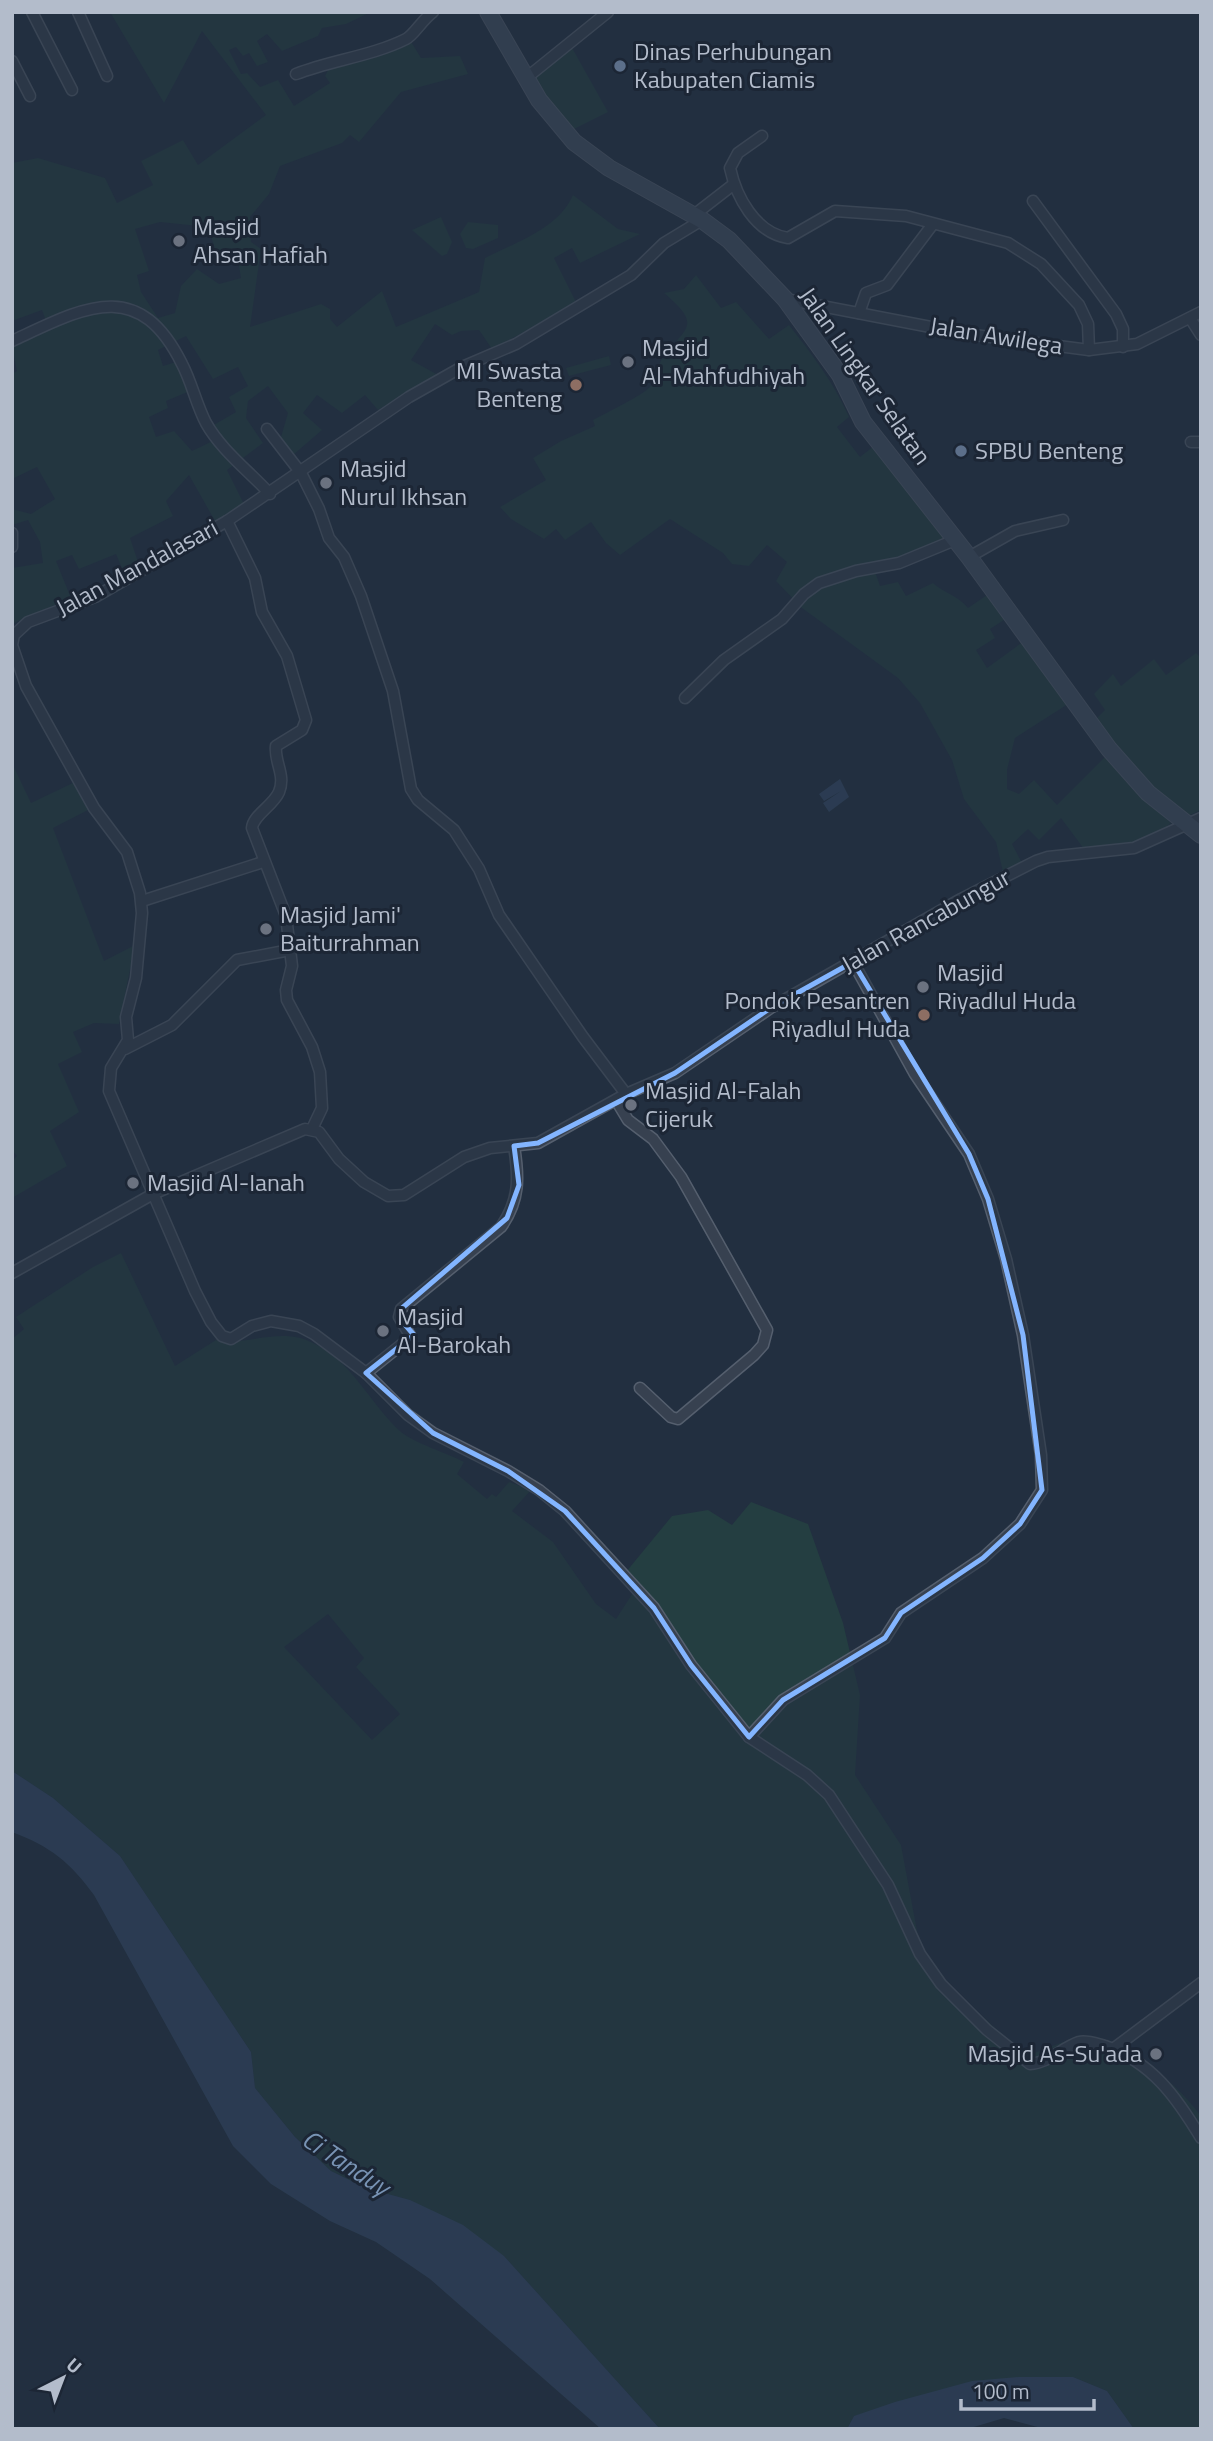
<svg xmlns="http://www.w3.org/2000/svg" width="1213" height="2441" font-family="'Titillium Web',sans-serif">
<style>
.green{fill:#243e41;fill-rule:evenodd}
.water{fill:#354b68}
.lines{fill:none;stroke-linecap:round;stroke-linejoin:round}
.street-casing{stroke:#555f6e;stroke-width:13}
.secondary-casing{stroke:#555f6e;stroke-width:18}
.street{stroke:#374150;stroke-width:10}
.secondary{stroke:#445063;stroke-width:16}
.marked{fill:none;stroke:#83b5ff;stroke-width:5;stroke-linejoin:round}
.service-dot{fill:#5c6f8a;stroke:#1c2635;stroke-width:2.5}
.worship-dot{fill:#6b7280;stroke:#1c2635;stroke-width:2.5}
.education-dot{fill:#8d6e63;stroke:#1c2635;stroke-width:2.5}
.labels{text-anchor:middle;stroke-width:6;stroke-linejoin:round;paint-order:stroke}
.poi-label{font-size:24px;fill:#b3bccb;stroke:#1c2635;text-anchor:start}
.street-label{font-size:24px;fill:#b3bccb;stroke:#1c2635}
.water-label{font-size:26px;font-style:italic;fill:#7893b4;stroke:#1c2635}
</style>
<rect width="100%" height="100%" fill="#222f40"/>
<g class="green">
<path d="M110,12H371L346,24L322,28L318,36L282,51L267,34L257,41L268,62L257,66L249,53L243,56L236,47L229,50L241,74L247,73L260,87L278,80L294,106L330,83L325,76L328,70L410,40L421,58L460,56L468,74L401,92L359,142L350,135L342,143L280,166L269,194L250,217L251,242L261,249L250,327L321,304L330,309V319L337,327L382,291L396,327L479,292L485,258C516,242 558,229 573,195L618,229L640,234L580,263L572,248L554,258L577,304L492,349L479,330L461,331L452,335L435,324L411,360L438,375L378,410L365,395L342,413L317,395L303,413L322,430L293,455L281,437L288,413L268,386L248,401L246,418L263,443L227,470L245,506L215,521L189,475L166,501L173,516L130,538L139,565L124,573L116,554L79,569L72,555L56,561L71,598L12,624V568L43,563L40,542L28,520L12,525V509L31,514L55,499L37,467L14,478L12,475V374L17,371L12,347L49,329L42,310L12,321V163L38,158L105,178L117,203L153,185L141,161L183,140L198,165L266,115L202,31L164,103ZM160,222L208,227L217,255H237L241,278L219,284L197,269L181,286L175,313L158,318L141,292L137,275L149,271L135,229ZM186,336L213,379L238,367L248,386L229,397L236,412L212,426L221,437L192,451L174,431L156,437L149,417L168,408L166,401L190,391L176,362L163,366L158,350Z"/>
<polygon points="571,46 608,112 572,130 533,79"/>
<polygon points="441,217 452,242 447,254 442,256 412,230"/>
<polygon points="468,222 498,225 498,238 473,249 466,248 460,234"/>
<path d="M696,275L721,308L736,302L769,339L789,325C812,354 834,383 849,417L837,427L860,457L874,446L949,539L873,566L880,586L898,582L906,596L933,583C944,593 959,596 968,608L990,593L1007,618L990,629L995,638L976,650L987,668L1024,641L1068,704L1015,738L1007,770V789L1019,794L1034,780L1057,805L1105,757L1130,786L1171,823C1144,846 1117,847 1084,849L1061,818L1039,840L1028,829L1012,844L1022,863L1003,872L996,842L964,799L952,760L920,703L898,678L802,608L776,581L787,562L767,545L749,566L732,564L723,553L670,519L620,555L606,543L591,522L565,540L556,529L544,539L511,519L500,507L546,480L533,458L561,441L595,426L593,420C604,414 643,395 650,387C656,380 657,366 663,357C686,327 703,326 664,293L684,289Z"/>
<polygon points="609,356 611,365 569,376 566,368"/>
<polygon points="1196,653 1201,658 1201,810 1188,816 1151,788 1095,720 1105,710 1094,694 1113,674 1121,686 1154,659 1166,675"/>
<polygon points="12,763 31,803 75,782 88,810 53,828 104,961 135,945 119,1024 94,1023 73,1032 82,1052 58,1064 79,1112 50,1131 67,1166 12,1198 12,1161 17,1156 12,1150"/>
<path d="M121,1253L175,1366L216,1340C247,1346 279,1327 311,1342C352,1360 369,1403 401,1432C414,1443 447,1453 464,1462L457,1474L487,1499L492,1494L496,1497L509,1482L531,1490L512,1511L553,1542L596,1604L616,1619L638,1585L626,1572L672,1516L708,1510L732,1525L751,1502L808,1524L843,1623L860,1695L855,1775L901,1845L920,1947L939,1977L1026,2056C1044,2050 1064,2040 1082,2037C1120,2031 1181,2088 1201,2116V2429H1134L1107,2391L1073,2377L854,2416L847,2429H660L504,2256L410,2200L366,2188L331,2171L295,2137L255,2088L251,2052L120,1856L53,1798L12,1771V1339L24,1329L16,1317L93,1267ZM328,1614L364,1658L356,1667L400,1714L372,1740L284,1647Z"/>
</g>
<g class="water">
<polygon points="840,779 849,797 829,812 823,803 841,791 824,801 819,794"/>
<path d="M12,1771L53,1798L120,1856L251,2052L255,2088L295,2137L331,2171L366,2188L410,2200L463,2225L504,2256L660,2429H601L430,2279L376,2242L330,2221L271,2184L233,2146L94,1895C71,1863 50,1846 12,1832Z"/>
<polygon points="1019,2377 1073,2377 1107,2391 1134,2429 1045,2429 1004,2418 967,2429 847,2429 854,2416 895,2402 972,2381"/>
</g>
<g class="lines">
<defs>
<g id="street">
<polyline points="32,12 72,90"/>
<polyline points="78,12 107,76"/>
<polyline points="12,61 30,96"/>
<path d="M296,74C332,60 372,56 406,39C414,35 422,20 433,12"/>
<polyline points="525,79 608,12"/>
<path d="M762,136L738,153L730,168C736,196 755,233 788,238L835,211L906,216L1008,243L1041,264L1079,305L1088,324L1089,350"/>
<polyline points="1033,201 1116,314 1123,329 1123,347"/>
<polyline points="694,215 734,184"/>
<path d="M702,220L664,243L631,275L516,344L462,367L409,397L227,521L95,597L28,622L14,635L12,645L26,686L94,808L127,852L140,893L142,913L136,978L126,1017L128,1040L111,1068L109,1091L195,1291L211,1322L222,1336L231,1339L252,1326L271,1321L299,1326L314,1334L366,1373L408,1415L433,1433L508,1471L539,1490L565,1511L654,1608L691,1665L749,1737L807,1775L829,1795L888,1885L920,1954L941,1984L987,2030L1030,2064C1048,2063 1062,2048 1079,2042C1087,2040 1097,2044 1105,2046C1152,2062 1177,2098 1201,2138"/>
<polyline points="785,299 967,334 1089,350 1137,344 1201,312"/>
<polyline points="859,313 866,293 887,285 933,224"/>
<polyline points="1190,318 1201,335"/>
<path d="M12,341C83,308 138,275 182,364C192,383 196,404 206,423C221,450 250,472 270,494"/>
<polyline points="267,429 301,473 319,509 329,538 344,557 361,596 393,691 411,789 418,800 454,830 479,869 499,915 583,1037 626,1094"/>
<polyline points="1191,442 1201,442"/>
<path d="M227,521L255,578L262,612L287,656L306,720L302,730L276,746C274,762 286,775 279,792C273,806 253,815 252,828L286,916L292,966L286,990L287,1000L312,1047L320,1072L322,1108L312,1129"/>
<polyline points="12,533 12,547"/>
<polyline points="969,557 1015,531 1063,520"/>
<polyline points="685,698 724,660 782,619 804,594 819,583 856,571 899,563 955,540"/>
<polyline points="142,901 263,862"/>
<polyline points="125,1049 172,1025 237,960 290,950"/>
<polyline points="616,1100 628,1120 653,1139 681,1177 767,1330 763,1345 754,1355 678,1419 671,1417 640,1388"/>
<polyline points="12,1273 153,1194 305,1129 319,1132 339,1159 364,1182 388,1196 404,1195 464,1157 490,1148 538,1143 626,1094 675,1073 772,1007 961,899 1036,861 1048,857 1134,848 1201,818"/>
<path d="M366,1373L411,1337L399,1317L401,1309L501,1227C520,1200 519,1177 514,1146"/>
<polyline points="749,1737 783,1700 885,1638 901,1613 983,1558 1020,1524 1042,1490 1041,1455 1023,1335 1006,1259 988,1199 969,1154 915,1074 853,962"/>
<polyline points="1113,2049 1201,1983"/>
</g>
<polyline id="secondary" points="488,12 539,100 574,142 609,168 702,220 729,240 785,299 840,375 863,422 969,557 1109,749 1148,793 1201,835"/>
</defs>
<use href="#street" class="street-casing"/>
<use href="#secondary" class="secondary-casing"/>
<use href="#street" class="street"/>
<use href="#secondary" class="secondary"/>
</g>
<path d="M0 0H1213V2441H0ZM853,962L969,1154L988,1199L1023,1335L1042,1490L1020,1524L983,1558L901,1613L885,1638L783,1700L749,1737L691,1665L654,1608L565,1511L508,1471L433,1433L366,1373L414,1335L401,1320V1309L507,1218L519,1185L514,1146L538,1143L675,1073L772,1007Z" fill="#222f40" fill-opacity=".55" fill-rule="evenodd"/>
<path class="marked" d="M853,962L969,1154L988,1199L1023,1335L1042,1490L1020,1524L983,1558L901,1613L885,1638L783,1700L749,1737L691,1665L654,1608L565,1511L508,1471L433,1433L366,1373L414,1335L401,1320V1309L507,1218L519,1185L514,1146L538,1143L675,1073L772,1007Z"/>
<g class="service-dot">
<circle cx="620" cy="66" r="7"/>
<circle cx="961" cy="451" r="7"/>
</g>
<g class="worship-dot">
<circle cx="179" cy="241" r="7"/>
<circle cx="628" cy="362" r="7"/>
<circle cx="326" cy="483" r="7"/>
<circle cx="266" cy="929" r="7"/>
<circle cx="923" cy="987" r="7"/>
<circle cx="631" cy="1105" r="7"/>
<circle cx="133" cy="1183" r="7"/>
<circle cx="383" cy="1331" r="7"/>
<circle cx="1156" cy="2054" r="7"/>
</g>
<g class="education-dot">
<circle cx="576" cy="385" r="7"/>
<circle cx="924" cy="1015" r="7"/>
</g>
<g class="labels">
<g class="poi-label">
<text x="634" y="60">Dinas Perhubungan<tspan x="634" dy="28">Kabupaten Ciamis</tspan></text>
<text x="193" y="235">Masjid<tspan x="193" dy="28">Ahsan Hafiah</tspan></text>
<text x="642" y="356">Masjid<tspan x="642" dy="28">Al-Mahfudhiyah</tspan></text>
<text x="562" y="379" text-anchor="end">MI Swasta<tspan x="562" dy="28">Benteng</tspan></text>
<text x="975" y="459">SPBU Benteng</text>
<text x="340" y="477">Masjid<tspan x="340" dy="28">Nurul Ikhsan</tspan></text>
<text x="280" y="923">Masjid Jami'<tspan x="280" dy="28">Baiturrahman</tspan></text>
<text x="937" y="981">Masjid<tspan x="937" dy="28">Riyadlul Huda</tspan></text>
<text x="910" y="1009" text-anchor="end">Pondok Pesantren<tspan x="910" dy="28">Riyadlul Huda</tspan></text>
<text x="645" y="1099">Masjid Al-Falah<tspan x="645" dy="28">Cijeruk</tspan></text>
<text x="147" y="1191">Masjid Al-Ianah</text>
<text x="397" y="1325">Masjid<tspan x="397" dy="28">Al-Barokah</tspan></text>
<text x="1142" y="2062" text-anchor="end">Masjid As-Su'ada</text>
</g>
<g class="street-label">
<text transform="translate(996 336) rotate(9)" y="8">Jalan Awilega</text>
<text transform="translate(865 376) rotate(55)" y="8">Jalan Lingkar Selatan</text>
<text transform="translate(137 568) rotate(-28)" y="8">Jalan Mandalasari</text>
<text transform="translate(926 921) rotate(-29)" y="8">Jalan Rancabungur</text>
</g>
<g class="water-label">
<text transform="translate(346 2163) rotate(33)" y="9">Ci Tanduy</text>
</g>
</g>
<rect width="1213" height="2441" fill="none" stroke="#b3bccb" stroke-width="28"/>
<g transform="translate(63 2378) rotate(42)" stroke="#1c2635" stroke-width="5" paint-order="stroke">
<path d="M0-5L12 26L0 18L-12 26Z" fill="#b3bccb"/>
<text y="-10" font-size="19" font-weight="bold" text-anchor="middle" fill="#b3bccb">U</text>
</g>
<path d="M961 2399v10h133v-10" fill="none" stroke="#b3bccb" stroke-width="3.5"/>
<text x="972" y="2399" font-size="21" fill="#b3bccb" stroke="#1c2635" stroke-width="5" paint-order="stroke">100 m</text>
</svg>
